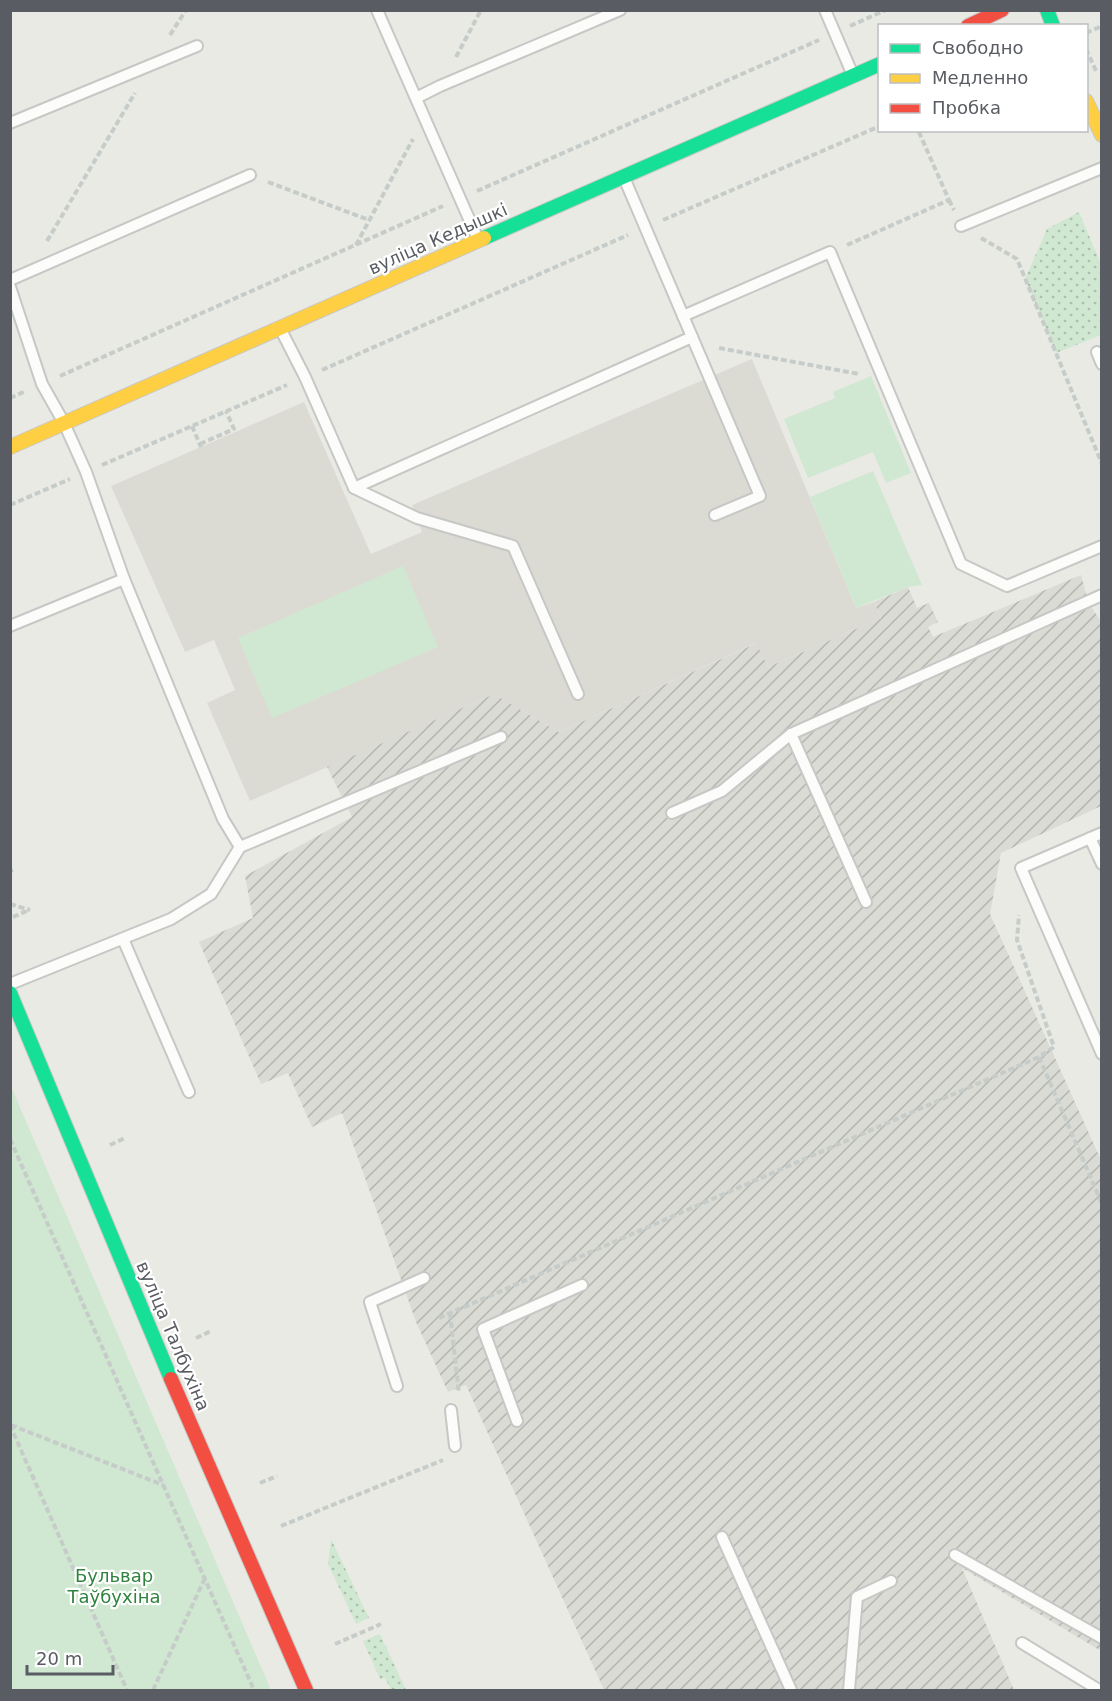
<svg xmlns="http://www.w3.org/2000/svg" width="1112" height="1701" font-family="'DejaVu Sans',sans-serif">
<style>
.industrial{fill:url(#industrial-furrows)}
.education{fill:#dcdbd3}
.grass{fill:url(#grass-dots)}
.park{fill:#d0e8d1}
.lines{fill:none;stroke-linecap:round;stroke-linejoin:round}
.lane-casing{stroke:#c6c8c6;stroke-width:14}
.fast-casing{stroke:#c7c8c7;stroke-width:16}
.slow-casing{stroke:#c7c8c7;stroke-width:16}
.jam-casing{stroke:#c7c8c7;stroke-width:16}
.path{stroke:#c6ccc9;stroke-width:4;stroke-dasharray:6 3;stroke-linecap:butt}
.lane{stroke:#fcfcfb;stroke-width:10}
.fast{stroke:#16e098;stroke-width:14}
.slow{stroke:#ffcf43;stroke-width:14}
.jam{stroke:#f24e42;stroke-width:14}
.labels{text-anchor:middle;stroke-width:4.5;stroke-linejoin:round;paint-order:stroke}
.street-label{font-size:18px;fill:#595c62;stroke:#fff}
.park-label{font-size:18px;fill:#30833f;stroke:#fff}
</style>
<defs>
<pattern id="industrial-furrows" width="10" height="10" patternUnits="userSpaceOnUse" patternTransform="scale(1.5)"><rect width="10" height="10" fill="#dbdbd5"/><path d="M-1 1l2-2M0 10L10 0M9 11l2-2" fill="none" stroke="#b5b5b0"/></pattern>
<pattern id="grass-dots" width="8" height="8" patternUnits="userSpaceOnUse" patternTransform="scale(1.5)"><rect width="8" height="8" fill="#d0e8d1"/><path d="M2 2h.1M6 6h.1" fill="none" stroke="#acbfad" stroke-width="1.8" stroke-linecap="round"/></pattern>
</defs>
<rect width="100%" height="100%" fill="#eaeae4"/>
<polygon class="industrial" points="1081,575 1088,601 1101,622 1101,806 1001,853 990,914 1101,1160 1101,1651 962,1568 1014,1690 604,1690 466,1385 448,1392 416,1322 342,1113 312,1127 288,1073 261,1084 199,942 253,918 245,876 352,817 327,767 494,694 559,732 757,643 768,667 881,618 874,602 908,587 917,608 929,603 938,622 928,627 933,637"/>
<polygon class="education" points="752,359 856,608 874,602 881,618 768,667 756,643 559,732 494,694 250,801 207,703 235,690 214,640 185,652 111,486 304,402 371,554 422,532 412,505"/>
<g class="grass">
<polygon points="1079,212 1101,264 1101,335 1056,353 1025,279 1047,229"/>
<polygon points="331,1539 369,1618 356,1624 328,1564"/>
<polygon points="380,1634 406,1690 391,1690 385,1678 380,1679 363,1641"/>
</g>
<g class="park">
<polygon points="871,376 911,473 886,483 873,452 808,478 784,419 835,398 833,392"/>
<polygon points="873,471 922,585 908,587 856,608 810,497"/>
<polygon points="403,566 438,647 272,718 238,638"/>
<polygon points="10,1084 271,1690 11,1690"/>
</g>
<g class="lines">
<defs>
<g id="lane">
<polyline points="377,10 477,237"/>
<polyline points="825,10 852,73"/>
<polyline points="416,98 440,86 620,10"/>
<polyline points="10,123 197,46"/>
<polyline points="625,180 760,496 715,515"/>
<polyline points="961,226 1102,168"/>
<polyline points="10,280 250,175"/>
<polyline points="10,287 42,384 64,423 86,472 124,579 223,819 240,847 211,894 171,919 10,984"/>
<polyline points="683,316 830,252 961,564 1007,586 1102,546"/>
<polyline points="282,332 305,377 354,488 692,337"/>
<polyline points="1097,352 1102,364"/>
<polyline points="354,488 417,518 513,546 578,694"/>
<polyline points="10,626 124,579"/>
<polyline points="672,813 722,791 791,734"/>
<polyline points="1102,833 1021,868 1102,1054"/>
<polyline points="1090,838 1102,864"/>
<polyline points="240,847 501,737"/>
<polyline points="866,902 791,734 1102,595"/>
<polyline points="123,939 189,1092"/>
<polyline points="397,1386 370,1302 424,1278"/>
<polyline points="451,1410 455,1446"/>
<polyline points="517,1421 483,1329 582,1285"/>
<polyline points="722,1537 791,1690"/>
<polyline points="955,1555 1102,1638"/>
<polyline points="1022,1643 1099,1690"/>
<polyline points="849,1690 857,1597 891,1581"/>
</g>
<g id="fast">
<polyline points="1047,10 1053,26"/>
<polyline points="484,238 880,64"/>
<polyline points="10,993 171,1379"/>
</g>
<g id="slow">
<polyline points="1086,101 1102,135"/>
<polyline points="10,447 484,238"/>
</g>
<g id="jam">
<polyline points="968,26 1002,10"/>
<polyline points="171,1379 306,1690"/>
</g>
</defs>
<use href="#lane" class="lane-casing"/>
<use href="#fast" class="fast-casing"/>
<use href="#slow" class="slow-casing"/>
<use href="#jam" class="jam-casing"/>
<g class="path">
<polyline points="850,26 886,10"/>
<polyline points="1086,33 1102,26"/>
<polyline points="170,35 186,10"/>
<polyline points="1086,49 1097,73"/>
<polyline points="456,57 481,10"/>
<polyline points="268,182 369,220"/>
<polyline points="477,191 819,40"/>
<polyline points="949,200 954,210"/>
<polyline points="663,220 880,126"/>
<polyline points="981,238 1017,259 1102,464"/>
<polyline points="47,241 135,93"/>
<polyline points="356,245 413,139"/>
<polyline points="847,245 949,200 918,130"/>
<polyline points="719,348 859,374"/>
<polyline points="322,370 628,235"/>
<polyline points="60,376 443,206"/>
<polyline points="10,398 26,391"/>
<polyline points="192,426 201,447"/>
<polyline points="200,444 234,429 226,411"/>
<polyline points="102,465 287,385"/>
<polyline points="10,505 70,479"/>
<polyline points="10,871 13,870"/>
<polyline points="10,904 30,910"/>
<polyline points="13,917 29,910"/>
<polyline points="1039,1057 1102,1204"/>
<polyline points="10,1139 254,1690"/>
<polyline points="110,1145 125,1138"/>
<polyline points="450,1313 459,1393"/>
<polyline points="439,1318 1039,1057 1054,1047 1017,940 1019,915"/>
<polyline points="196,1338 211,1331"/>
<polyline points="10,1425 127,1690"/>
<polyline points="11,1425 163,1485"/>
<polyline points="260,1483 277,1476"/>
<polyline points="281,1526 443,1460"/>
<polyline points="335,1644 381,1624"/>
<polyline points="153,1690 205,1578"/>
</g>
<use href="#lane" class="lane"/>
<use href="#fast" class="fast"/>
<use href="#slow" class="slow"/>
<use href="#jam" class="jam"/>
</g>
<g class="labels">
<g class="street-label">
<text transform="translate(438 239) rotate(-24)" y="6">вуліца Кедышкі</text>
<text transform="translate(173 1336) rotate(67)" y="6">вуліца Талбухіна</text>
</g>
<g class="park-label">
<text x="114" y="1582">Бульвар<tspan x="114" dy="21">Таўбухіна</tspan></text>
</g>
</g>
<rect width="1112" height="1701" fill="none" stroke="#595c62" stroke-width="24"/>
<rect x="878" y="24" width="210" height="108" fill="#ffffff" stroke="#bdbec0" stroke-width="1.5"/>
<rect x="890" y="44" width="30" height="9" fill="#16e098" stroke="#bdbec0" stroke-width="1.5"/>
<text x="932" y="54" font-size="18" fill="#595c62">Свободно</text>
<rect x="890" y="74" width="30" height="9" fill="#ffcf43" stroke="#bdbec0" stroke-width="1.5"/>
<text x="932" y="84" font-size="18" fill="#595c62">Медленно</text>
<rect x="890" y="104" width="30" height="9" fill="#f24e42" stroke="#bdbec0" stroke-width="1.5"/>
<text x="932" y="114" font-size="18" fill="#595c62">Пробка</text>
<path d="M27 1665v9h86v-9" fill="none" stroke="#595c62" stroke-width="3"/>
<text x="36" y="1665" font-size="18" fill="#595c62" stroke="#ffffff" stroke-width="4.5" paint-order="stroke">20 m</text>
</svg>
